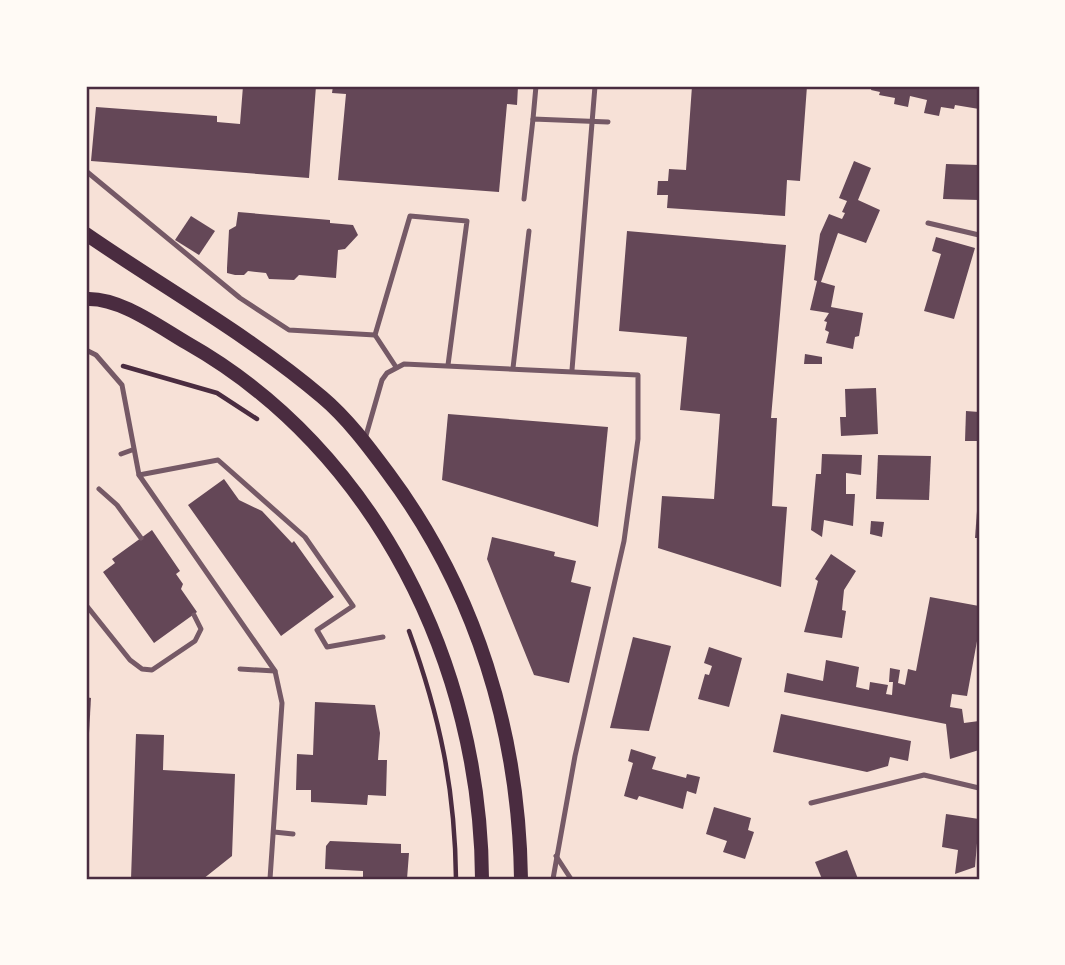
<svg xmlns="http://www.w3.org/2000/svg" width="1065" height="965" font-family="'Open Sans',sans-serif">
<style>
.building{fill:#644757}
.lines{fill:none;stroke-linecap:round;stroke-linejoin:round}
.path{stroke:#4a2c40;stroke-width:4.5}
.service{stroke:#755966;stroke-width:5}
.secondary{stroke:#4a2c40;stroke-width:14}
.neatline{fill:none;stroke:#4a2c40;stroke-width:2.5}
</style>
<rect width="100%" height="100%" fill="#f7e1d7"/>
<g class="building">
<polygon points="243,86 316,86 309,178 91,161 96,107 217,116 217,122 240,124"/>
<polygon points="333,86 518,86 517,105 507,104 499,192 338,180 346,94 332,93"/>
<polygon points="692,86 807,86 800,181 787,180 785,216 667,208 668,195 657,195 658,181 668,181 669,169 686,170"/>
<polygon points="872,86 979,86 979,109 955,105 954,109 941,107 939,116 924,113 927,100 910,96 908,107 894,104 895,98 879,95 880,92 871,90"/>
<polygon points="854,161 871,168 858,200 880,210 866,243 838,233 821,282 835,286 831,307 863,313 859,336 855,337 853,349 826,343 829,332 825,330 827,322 824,321 829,313 810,310 817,281 814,280 820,234 829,214 842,219 845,213 842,212 847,201 839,198"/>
<polygon points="946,164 979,165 979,200 943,199"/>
<polygon points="238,212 330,220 330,223 353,225 358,235 345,249 338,250 336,278 299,275 294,280 269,279 266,273 248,271 244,275 235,275 227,273 227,268 229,230 236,226"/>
<polygon points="191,216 215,231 199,255 175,240"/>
<polygon points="627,231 786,245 771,418 777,418 772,506 787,507 781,587 658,548 662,496 714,499 720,414 680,410 687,337 619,331"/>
<polygon points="936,237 975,248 954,319 924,311 941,254 932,251"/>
<polygon points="805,354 822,357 822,364 804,364"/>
<polygon points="876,388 878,434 841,436 840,417 846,417 845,389"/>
<polygon points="966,411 979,412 979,441 965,441"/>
<polygon points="448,414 608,427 598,527 442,480"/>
<polygon points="822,454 862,455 861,475 846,473 846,494 855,494 853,526 824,520 822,537 811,530 816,474 821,474"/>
<polygon points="878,455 931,456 929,500 876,499"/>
<polygon points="224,479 239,500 262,511 292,543 294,541 334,597 281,636 188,505"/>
<polygon points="977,511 979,511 979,538 975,538"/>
<polygon points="871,521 884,522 882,537 870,534"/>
<polygon points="152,530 180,571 176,574 183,584 181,589 197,612 154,643 103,572 115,563 112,559"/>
<polygon points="492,537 555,552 554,556 576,561 571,582 591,587 569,683 534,675 487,559"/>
<polygon points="831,554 856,571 844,590 842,610 846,611 842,638 804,632 818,581 815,579"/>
<polygon points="930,597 979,606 979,630 967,696 952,694 950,707 962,709 964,723 979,721 979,750 950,759 946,724 784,692 787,673 823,681 826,660 859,667 856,687 869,690 870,682 888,685 886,694 892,695 893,682 889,682 890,668 900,670 898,683 905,685 908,669 916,671"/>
<polygon points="633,637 671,646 649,731 610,728"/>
<polygon points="709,647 742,658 729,707 698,699 705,674 709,675 712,666 704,663"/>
<polygon points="86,697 91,698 88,751 86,751"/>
<polygon points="315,702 375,705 380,733 378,760 387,760 386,796 368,795 367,805 311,802 311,790 296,790 297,754 313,755"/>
<polygon points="781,714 911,741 908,761 890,757 888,766 867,772 773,752"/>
<polygon points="136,734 164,735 163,770 235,774 232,856 203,879 131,879"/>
<polygon points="631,749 656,757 652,769 686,778 687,774 700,777 696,794 687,791 683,809 639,796 637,800 624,796 633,763 628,761"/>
<polygon points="714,807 751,818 748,830 754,832 745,859 723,852 727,841 706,834"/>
<polygon points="946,814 979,819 975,867 955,874 958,850 942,847"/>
<polygon points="330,841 401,844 401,853 409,853 407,879 363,879 363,871 325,869 326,846"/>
<polygon points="847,850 858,879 822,879 815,862"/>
</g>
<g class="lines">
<g class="path">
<polyline points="123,366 217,393 257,419"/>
<path d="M409,631C440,717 455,788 456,879"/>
</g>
<g class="service">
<polyline points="533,119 536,86"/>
<polyline points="86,171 240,298 289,330 375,335"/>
<polyline points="524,199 533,119 608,122"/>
<polyline points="928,223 979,235"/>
<polyline points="86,350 96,355 122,385 139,475 275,671 282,703 270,879"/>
<polyline points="396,367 375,335 410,216 467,221 448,365"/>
<polyline points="513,368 529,231"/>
<polyline points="572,370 595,86"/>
<polyline points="365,439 382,380 387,373 404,364 638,375 638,439 624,541 575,756 553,879"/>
<polyline points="121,454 132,450"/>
<polyline points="139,475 218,460 305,537 353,606 317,630 327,647 383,637"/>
<polyline points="99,489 117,505 141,538"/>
<polyline points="86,605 130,660 142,669 152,670 195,641 201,629 194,615"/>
<polyline points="240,669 275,671"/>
<polyline points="811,803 924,775 979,788"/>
<polyline points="274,832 293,834"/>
<polyline points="556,856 571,879"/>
</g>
<g class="secondary">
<path d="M86,234C164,288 249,335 322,397C347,418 368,446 388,473C476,591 519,732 521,879"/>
<path d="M86,299C119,297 158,326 187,343C376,450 481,666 482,879"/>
</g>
</g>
<rect width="1065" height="965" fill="none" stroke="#fffaf5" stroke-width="175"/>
<rect x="88" y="88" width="890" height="790" class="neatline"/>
</svg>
